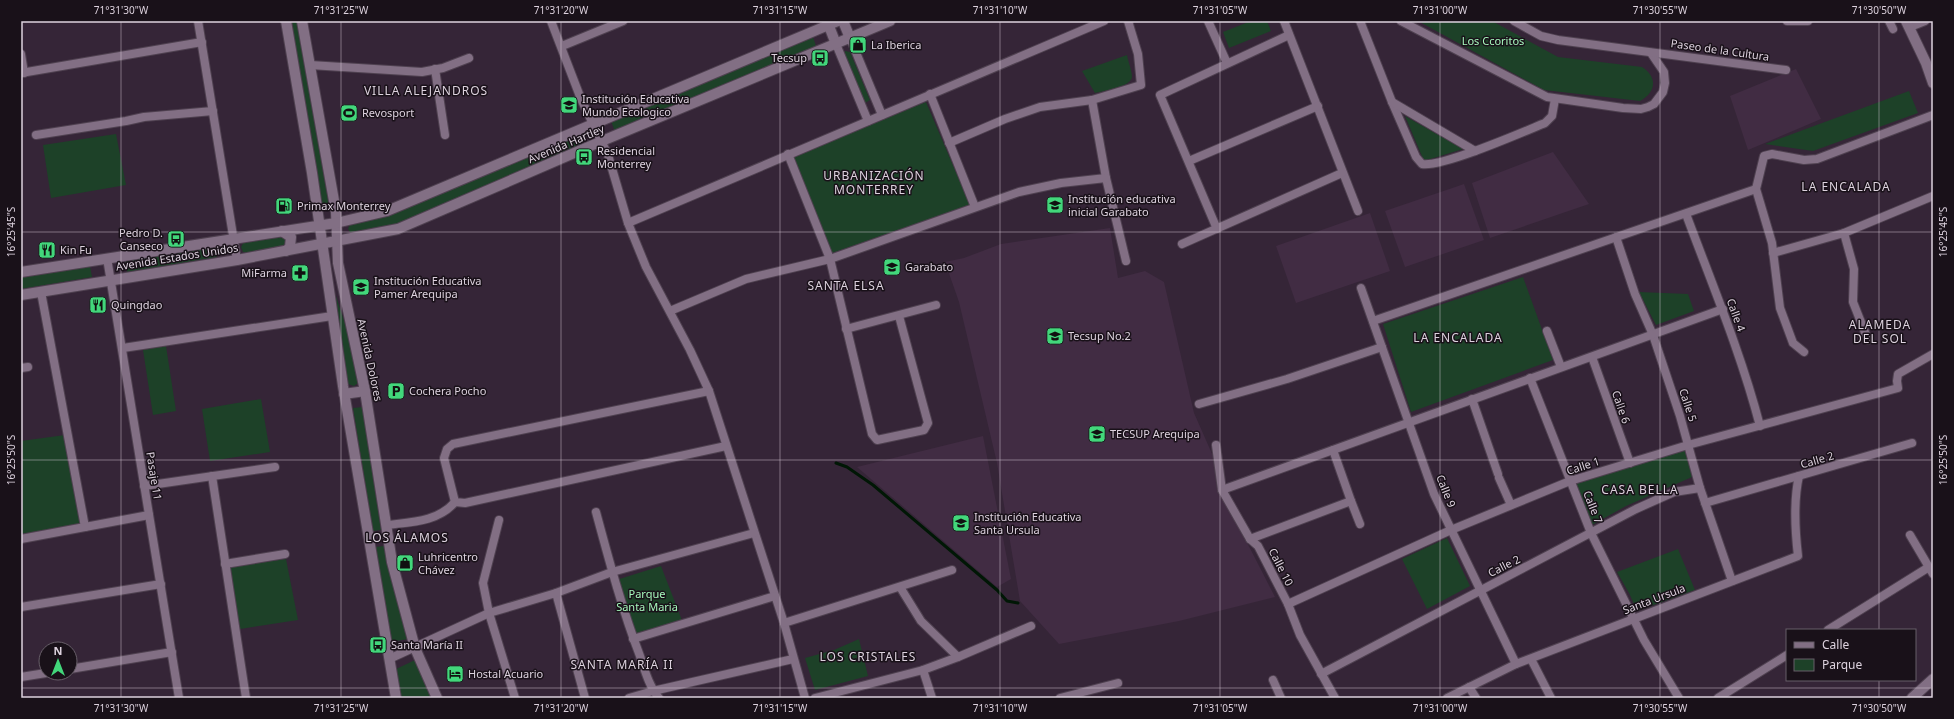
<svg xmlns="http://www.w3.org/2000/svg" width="1954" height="719" font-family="'Noto Sans',sans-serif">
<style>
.built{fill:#412c43}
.green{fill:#1d4128}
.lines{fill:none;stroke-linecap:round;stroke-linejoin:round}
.stream{stroke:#001705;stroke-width:3}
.street-casing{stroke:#4f4150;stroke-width:10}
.secondary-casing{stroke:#4f4150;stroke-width:12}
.street{stroke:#826f84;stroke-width:8}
.secondary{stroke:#826f84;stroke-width:10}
.ticks{fill:none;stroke:#ddd2de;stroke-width:1;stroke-opacity:0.45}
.labels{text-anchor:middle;stroke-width:3;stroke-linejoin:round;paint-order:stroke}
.park-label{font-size:11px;fill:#a6f8bc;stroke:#191119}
.poi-label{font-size:11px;fill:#ddd2de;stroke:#191119;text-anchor:start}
.street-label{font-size:11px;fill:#ddd2de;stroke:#191119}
.neighbourhood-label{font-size:12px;letter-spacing:1px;fill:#ddd2de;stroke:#191119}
.neatline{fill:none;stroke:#ddd2de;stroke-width:1.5}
.ticks-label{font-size:10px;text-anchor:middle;fill:#ddd2de}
</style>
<rect width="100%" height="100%" fill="#352537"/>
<g class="built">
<polygon points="1796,69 1821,119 1748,150 1730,96"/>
<polygon points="1553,152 1589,204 1490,238 1472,183"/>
<polygon points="1464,184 1484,240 1405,267 1385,211"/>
<polygon points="1370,213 1390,271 1296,303 1276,246"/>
<polygon points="1110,228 1118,278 1145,271 1164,282 1194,413 1213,456 1217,490 1236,521 1275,597 1179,621 1059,644 1020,601 997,463 959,302 945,262 964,258 1001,244"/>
<polygon points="983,436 1011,579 997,587 857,467"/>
</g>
<g class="green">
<polygon points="291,21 297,21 329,206 321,206 311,135"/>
<polygon points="1251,21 1267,21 1271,31 1229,48 1223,32"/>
<path d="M1418,21H1492L1558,57L1642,67C1658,77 1656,93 1640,101L1544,90Z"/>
<polygon points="813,37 816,46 615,132 611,121"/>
<polygon points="845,51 850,52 870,100 865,103 844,54"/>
<path d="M1127,55C1128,61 1132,71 1132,77C1131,87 1103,91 1095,93L1082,71Z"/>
<polygon points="1909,91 1918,113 1813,151 1765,144"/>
<polygon points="926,102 970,205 832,253 792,157"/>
<polygon points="1405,116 1463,149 1424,161"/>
<polygon points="116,134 126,185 51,198 43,145"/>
<polygon points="576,136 580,146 396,224 353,232 350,232 348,229 350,224 390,215"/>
<polygon points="281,234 288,238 284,247 247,253 243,252 241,247 245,240"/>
<polygon points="215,245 217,257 127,272 125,260"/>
<polygon points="90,266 92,277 21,289 21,277"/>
<polygon points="1523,277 1553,360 1411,412 1383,324"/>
<polygon points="1639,292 1688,294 1694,311 1656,325"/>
<polygon points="335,293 350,339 358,383 354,386 348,384"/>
<polygon points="166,346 176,411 153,415 143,350"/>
<polygon points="261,399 270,452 210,461 202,409"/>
<polygon points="363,407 381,530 373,531 353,408"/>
<polygon points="65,435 80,524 21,534 21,441"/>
<polygon points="1685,450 1692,477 1626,506 1592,525 1576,484"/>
<polygon points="1447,538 1470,586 1427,609 1402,559"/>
<polygon points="384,546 408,639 391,642 375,547"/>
<polygon points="1678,549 1695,590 1637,611 1629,593 1617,572"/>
<polygon points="286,559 298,620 240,629 229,567"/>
<polygon points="661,566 683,623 632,637 613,581"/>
<polygon points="859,639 868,676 815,690 805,658 834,650"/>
<polygon points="415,660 432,698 400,698 396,669"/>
</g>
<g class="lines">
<polyline class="stream" points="836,463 847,467 873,485 997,590 1007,601 1018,603"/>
<defs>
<g id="street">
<polyline points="198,21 237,260"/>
<polyline points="551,21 581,99 608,155 628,223 646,267 690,350 709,391 784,623 805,698"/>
<polyline points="1208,21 1227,63"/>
<polyline points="1284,21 1358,211"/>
<path d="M1360,21L1392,102L1416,157L1422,164C1441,168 1523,132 1545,123L1552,116L1555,99"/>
<polyline points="1401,21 1547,97 1623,108 1641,109 1648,107 1654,104 1663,92 1665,83 1664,72 1651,53"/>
<polyline points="1514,21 1541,36 1558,40 1786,70"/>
<polyline points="1787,21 1808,21"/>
<polyline points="1889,21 1893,29"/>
<polyline points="1910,27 1925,21"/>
<polyline points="850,38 882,115"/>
<polyline points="836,44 868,121"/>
<polyline points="562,46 623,21"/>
<polyline points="21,54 24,73"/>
<polyline points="310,65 422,72 443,68 469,58"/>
<polyline points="435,69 445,135"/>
<polyline points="21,73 202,42"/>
<polyline points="930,94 975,207"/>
<polyline points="1092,100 1106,178 1126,261"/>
<polyline points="1392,102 1475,151"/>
<polyline points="36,135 126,121 144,117 213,111"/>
<polyline points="949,143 1005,119 1040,107 1092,100 1141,85 1138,54 1128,21"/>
<polyline points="788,154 830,259 872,434 877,440 924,430 928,423 899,316"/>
<polyline points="1189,161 1318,106"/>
<path d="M1686,214C1712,284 1741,353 1760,426"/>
<polyline points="628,223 1104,21"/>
<polyline points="1217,229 1160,95 1289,35"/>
<polyline points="1844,233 1854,269 1853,302 1868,340"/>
<polyline points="1616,237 1635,294 1653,335 1680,416 1700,488 1732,581"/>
<polyline points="1182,244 1342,173"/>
<polyline points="1773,253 1844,233 1933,196"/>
<polyline points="107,258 179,698"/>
<polyline points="1361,288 1434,494 1516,664"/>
<polyline points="41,292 85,527"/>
<polyline points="670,311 746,279 830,259 1019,192 1061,183 1106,178"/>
<polyline points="1373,321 1756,189"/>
<polyline points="846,329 936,305"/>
<polyline points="1547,331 1561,367"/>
<polyline points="123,348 332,316"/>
<polyline points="1804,352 1793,343 1780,308 1772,243 1756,189 1764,156 1772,154 1804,160 1817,159 1933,115"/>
<polyline points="1592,357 1630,463"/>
<polyline points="21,368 28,367"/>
<polyline points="1530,378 1591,533 1644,640 1679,698"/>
<polyline points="709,391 453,444 447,449 444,458 455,502 465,503 726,446"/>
<polyline points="1472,399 1498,474"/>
<polyline points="1199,404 1287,379 1382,347"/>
<polyline points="1216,445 1222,490 1250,539 1258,546 1288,604 1300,635 1335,698"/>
<polyline points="212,476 246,698"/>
<polyline points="1499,478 1511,505"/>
<polyline points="144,486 275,467"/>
<polyline points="1222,490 1723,309"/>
<polyline points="1351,501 1360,524"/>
<polyline points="1705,503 1912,443"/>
<path d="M596,512C609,560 622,609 640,656C645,671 649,686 659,698"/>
<polyline points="499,520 483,583 489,613 515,698"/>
<path d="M387,525C411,522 438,522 455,502"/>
<polyline points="1910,535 1933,574"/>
<polyline points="21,539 149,515"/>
<polyline points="1250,539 1351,501 1333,450"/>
<polyline points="225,564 285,554"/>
<polyline points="900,587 921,621 958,657"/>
<polyline points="556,593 585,698"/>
<polyline points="1288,604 1451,530 1570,481 1688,445 1898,388 1897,381 1898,374 1933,354"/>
<polyline points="21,607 161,584"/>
<polyline points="784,623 952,570"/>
<polyline points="1828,630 1929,567"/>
<polyline points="633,639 775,596"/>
<polyline points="389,659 489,613 556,593 612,572 754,533"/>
<polyline points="1531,659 1551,698"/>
<polyline points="70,669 172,652"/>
<polyline points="923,670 932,698"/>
<polyline points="1321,674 1636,509 1674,492 1700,488"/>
<polyline points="21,677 46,673"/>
<polyline points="1273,680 1281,698"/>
<polyline points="1469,687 1476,698"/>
<polyline points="629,698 653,691 793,659"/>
<polyline points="815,698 923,670 958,657 1031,626"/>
<polyline points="1060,698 1118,683"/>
<path d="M1447,698L1516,664L1798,556C1795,530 1793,502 1799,476"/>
<polyline points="1718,698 1787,655"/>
</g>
<g id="secondary">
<polyline points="286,21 312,173 343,386 396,698"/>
<polyline points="302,21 336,212 338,263 365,391 392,562 415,648 437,698"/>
<polyline points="827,21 836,44"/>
<polyline points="843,21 850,38"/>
<polyline points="1906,21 1926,63 1933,83"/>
<polyline points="282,231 291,237 290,247 286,251"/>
<polyline points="21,272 336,223 387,211 838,21"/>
<polyline points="21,295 237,260 398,229 602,141 890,21"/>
<polyline points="344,394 365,391"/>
<polyline points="1912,698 1933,679"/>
</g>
</defs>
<use href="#street" class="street-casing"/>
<use href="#secondary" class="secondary-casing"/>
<use href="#street" class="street"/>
<use href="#secondary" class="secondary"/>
</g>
<path class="ticks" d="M121,21V698M341,21V698M561,21V698M780,21V698M1000,21V698M1220,21V698M1440,21V698M1660,21V698M1879,21V630M21,232H1933M21,460H1933M1879,680V698M21,688H1933"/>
<defs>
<symbol id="shop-square" viewBox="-11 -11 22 22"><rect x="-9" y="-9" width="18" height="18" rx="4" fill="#42d77b" stroke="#191119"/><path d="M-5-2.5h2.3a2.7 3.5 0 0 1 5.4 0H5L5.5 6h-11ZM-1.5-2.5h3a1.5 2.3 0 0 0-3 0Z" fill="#111"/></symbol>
<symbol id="bus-square" viewBox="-11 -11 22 22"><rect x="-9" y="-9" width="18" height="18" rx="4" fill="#42d77b" stroke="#191119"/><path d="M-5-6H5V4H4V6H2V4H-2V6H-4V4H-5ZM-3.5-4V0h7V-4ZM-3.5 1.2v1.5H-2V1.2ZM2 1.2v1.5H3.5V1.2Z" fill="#111"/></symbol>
<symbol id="school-square" viewBox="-11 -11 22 22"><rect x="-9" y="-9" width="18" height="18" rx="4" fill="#42d77b" stroke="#191119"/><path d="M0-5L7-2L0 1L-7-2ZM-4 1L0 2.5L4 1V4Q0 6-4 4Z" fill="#111"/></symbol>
<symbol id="stadium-square" viewBox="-11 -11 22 22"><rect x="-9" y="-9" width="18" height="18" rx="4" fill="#42d77b" stroke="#191119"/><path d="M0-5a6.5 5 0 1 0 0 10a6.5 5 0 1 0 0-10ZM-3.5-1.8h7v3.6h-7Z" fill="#111"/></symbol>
<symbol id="fuel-square" viewBox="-11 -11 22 22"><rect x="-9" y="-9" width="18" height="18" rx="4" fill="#42d77b" stroke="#191119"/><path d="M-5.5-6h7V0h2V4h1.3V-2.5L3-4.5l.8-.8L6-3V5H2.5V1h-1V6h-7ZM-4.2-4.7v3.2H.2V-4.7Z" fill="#111"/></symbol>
<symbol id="restaurant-square" viewBox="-11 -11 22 22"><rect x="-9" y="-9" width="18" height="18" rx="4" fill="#42d77b" stroke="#191119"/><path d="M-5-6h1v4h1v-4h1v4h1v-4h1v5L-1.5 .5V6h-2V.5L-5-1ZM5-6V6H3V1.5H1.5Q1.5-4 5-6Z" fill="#111"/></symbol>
<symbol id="pharmacy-square" viewBox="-11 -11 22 22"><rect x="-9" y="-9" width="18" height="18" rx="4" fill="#42d77b" stroke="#191119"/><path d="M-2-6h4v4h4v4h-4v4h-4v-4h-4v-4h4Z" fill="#111"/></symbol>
<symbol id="parking-square" viewBox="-11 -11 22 22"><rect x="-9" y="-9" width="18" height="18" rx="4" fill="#42d77b" stroke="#191119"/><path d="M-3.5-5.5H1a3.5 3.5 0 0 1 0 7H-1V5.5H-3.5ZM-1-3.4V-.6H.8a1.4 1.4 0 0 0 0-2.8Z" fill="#111"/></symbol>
<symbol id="university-square" viewBox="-11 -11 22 22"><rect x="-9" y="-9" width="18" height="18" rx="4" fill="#42d77b" stroke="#191119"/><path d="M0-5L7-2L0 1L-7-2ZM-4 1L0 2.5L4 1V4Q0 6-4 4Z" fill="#111"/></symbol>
<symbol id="hotel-square" viewBox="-11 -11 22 22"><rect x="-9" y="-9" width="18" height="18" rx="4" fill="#42d77b" stroke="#191119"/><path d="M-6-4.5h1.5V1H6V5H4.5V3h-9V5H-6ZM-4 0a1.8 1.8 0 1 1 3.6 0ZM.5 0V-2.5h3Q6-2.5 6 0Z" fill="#111"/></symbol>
</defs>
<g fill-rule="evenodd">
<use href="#shop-square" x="848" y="35" width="20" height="20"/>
<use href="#bus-square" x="810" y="48" width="20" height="20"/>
<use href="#school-square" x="559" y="95" width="20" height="20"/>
<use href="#stadium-square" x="339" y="103" width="20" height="20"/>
<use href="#bus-square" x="574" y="147" width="20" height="20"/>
<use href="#school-square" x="1045" y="195" width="20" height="20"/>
<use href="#fuel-square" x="274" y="196" width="20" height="20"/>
<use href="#bus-square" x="166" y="229" width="20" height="20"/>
<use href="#restaurant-square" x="37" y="240" width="20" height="20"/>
<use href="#school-square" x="882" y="257" width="20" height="20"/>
<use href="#pharmacy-square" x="290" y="263" width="20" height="20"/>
<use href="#school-square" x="351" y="277" width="20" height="20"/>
<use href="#restaurant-square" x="88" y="295" width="20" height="20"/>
<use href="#school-square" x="1045" y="326" width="20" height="20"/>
<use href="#parking-square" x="386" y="381" width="20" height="20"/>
<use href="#university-square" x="1087" y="424" width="20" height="20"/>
<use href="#school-square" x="951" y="513" width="20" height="20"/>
<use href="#shop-square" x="395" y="553" width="20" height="20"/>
<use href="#bus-square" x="368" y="635" width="20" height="20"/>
<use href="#hotel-square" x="445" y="664" width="20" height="20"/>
</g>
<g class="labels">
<g class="park-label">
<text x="1493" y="45">Los Ccoritos</text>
<text x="647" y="598">Parque<tspan x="647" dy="13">Santa Maria</tspan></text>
</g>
<g class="poi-label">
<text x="871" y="49">La Iberica</text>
<text x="807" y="62" text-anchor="end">Tecsup</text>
<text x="582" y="103">Institución Educativa<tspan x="582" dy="13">Mundo Ecologico</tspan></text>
<text x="362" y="117">Revosport</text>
<text x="597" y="155">Residencial<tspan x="597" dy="13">Monterrey</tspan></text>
<text x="1068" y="203">Institución educativa<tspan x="1068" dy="13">inicial Garabato</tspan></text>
<text x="297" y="210">Primax Monterrey</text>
<text x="163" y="237" text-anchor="end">Pedro D.<tspan x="163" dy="13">Canseco</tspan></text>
<text x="60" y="254">Kin Fu</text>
<text x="905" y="271">Garabato</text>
<text x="287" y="277" text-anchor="end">MiFarma</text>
<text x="374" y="285">Institución Educativa<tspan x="374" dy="13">Pamer Arequipa</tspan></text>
<text x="111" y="309">Quingdao</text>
<text x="1068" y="340">Tecsup No.2</text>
<text x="409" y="395">Cochera Pocho</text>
<text x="1110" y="438">TECSUP Arequipa</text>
<text x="974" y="521">Institución Educativa<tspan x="974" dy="13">Santa Ursula</tspan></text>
<text x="418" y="561">Luhricentro<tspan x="418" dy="13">Chávez</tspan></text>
<text x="391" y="649">Santa María II</text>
<text x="468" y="678">Hostal Acuario</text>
</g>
<g class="street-label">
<text transform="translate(1720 50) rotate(8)" y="4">Paseo de la Cultura</text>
<text transform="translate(566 144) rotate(-23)" y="4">Avenida Hartley</text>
<text transform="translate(177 257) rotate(-9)" y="4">Avenida Estados Unidos</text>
<text transform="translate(1736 315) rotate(70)" y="4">Calle 4</text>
<text transform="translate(370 360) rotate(78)" y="4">Avenida Dolores</text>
<text transform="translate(1688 405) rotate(72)" y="4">Calle 5</text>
<text transform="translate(1621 407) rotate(71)" y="4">Calle 6</text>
<text transform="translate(1817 460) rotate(-16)" y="4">Calle 2</text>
<text transform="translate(1583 466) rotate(-18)" y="4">Calle 1</text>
<text transform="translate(154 476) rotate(81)" y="4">Pasaje 11</text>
<text transform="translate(1446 491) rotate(68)" y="4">Calle 9</text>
<text transform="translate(1593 507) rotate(68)" y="4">Calle 7</text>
<text transform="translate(1504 566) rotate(-27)" y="4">Calle 2</text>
<text transform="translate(1281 567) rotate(63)" y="4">Calle 10</text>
<text transform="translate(1654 599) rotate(-21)" y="4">Santa Ursula</text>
</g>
<g class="neighbourhood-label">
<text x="426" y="95">VILLA ALEJANDROS</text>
<text x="874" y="180">URBANIZACIÓN<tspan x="874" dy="14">MONTERREY</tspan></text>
<text x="1846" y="191">LA ENCALADA</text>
<text x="846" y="290">SANTA ELSA</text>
<text x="1880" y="329">ALAMEDA<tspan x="1880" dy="14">DEL SOL</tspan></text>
<text x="1458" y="342">LA ENCALADA</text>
<text x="1640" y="494">CASA BELLA</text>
<text x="407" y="542">LOS ÁLAMOS</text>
<text x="868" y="661">LOS CRISTALES</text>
<text x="622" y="669">SANTA MARÍA II</text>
</g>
</g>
<rect width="1954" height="719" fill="none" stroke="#191119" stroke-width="44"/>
<rect x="1786" y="629" width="130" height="52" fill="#191119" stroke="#675e68"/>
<rect x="1794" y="642" width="20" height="6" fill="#826f84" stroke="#675e68"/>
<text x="1822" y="649" font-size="12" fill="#ddd2de">Calle</text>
<rect x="1794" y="659" width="20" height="12" fill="#1d4128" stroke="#675e68"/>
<text x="1822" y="669" font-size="12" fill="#ddd2de">Parque</text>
<g transform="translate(58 661)"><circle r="19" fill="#191119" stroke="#675e68"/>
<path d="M0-3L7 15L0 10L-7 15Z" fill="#42d77b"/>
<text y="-6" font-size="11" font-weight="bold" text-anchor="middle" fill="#ddd2de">N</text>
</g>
<rect x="22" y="22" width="1910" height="675" class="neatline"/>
<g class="ticks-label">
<text x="121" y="14">71°31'30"W</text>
<text x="341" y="14">71°31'25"W</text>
<text x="561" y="14">71°31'20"W</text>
<text x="780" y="14">71°31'15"W</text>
<text x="1000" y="14">71°31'10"W</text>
<text x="1220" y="14">71°31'05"W</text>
<text x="1440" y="14">71°31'00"W</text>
<text x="1660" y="14">71°30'55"W</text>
<text x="1879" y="14">71°30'50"W</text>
<text transform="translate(11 232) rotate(-90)" y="4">16°25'45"S</text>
<text transform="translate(1943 232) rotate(-90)" y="4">16°25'45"S</text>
<text transform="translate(11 460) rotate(-90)" y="4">16°25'50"S</text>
<text transform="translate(1943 460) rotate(-90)" y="4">16°25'50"S</text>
<text x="121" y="712">71°31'30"W</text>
<text x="341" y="712">71°31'25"W</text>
<text x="561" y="712">71°31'20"W</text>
<text x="780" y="712">71°31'15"W</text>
<text x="1000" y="712">71°31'10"W</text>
<text x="1220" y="712">71°31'05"W</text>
<text x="1440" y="712">71°31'00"W</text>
<text x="1660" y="712">71°30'55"W</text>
<text x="1879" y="712">71°30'50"W</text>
</g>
</svg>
